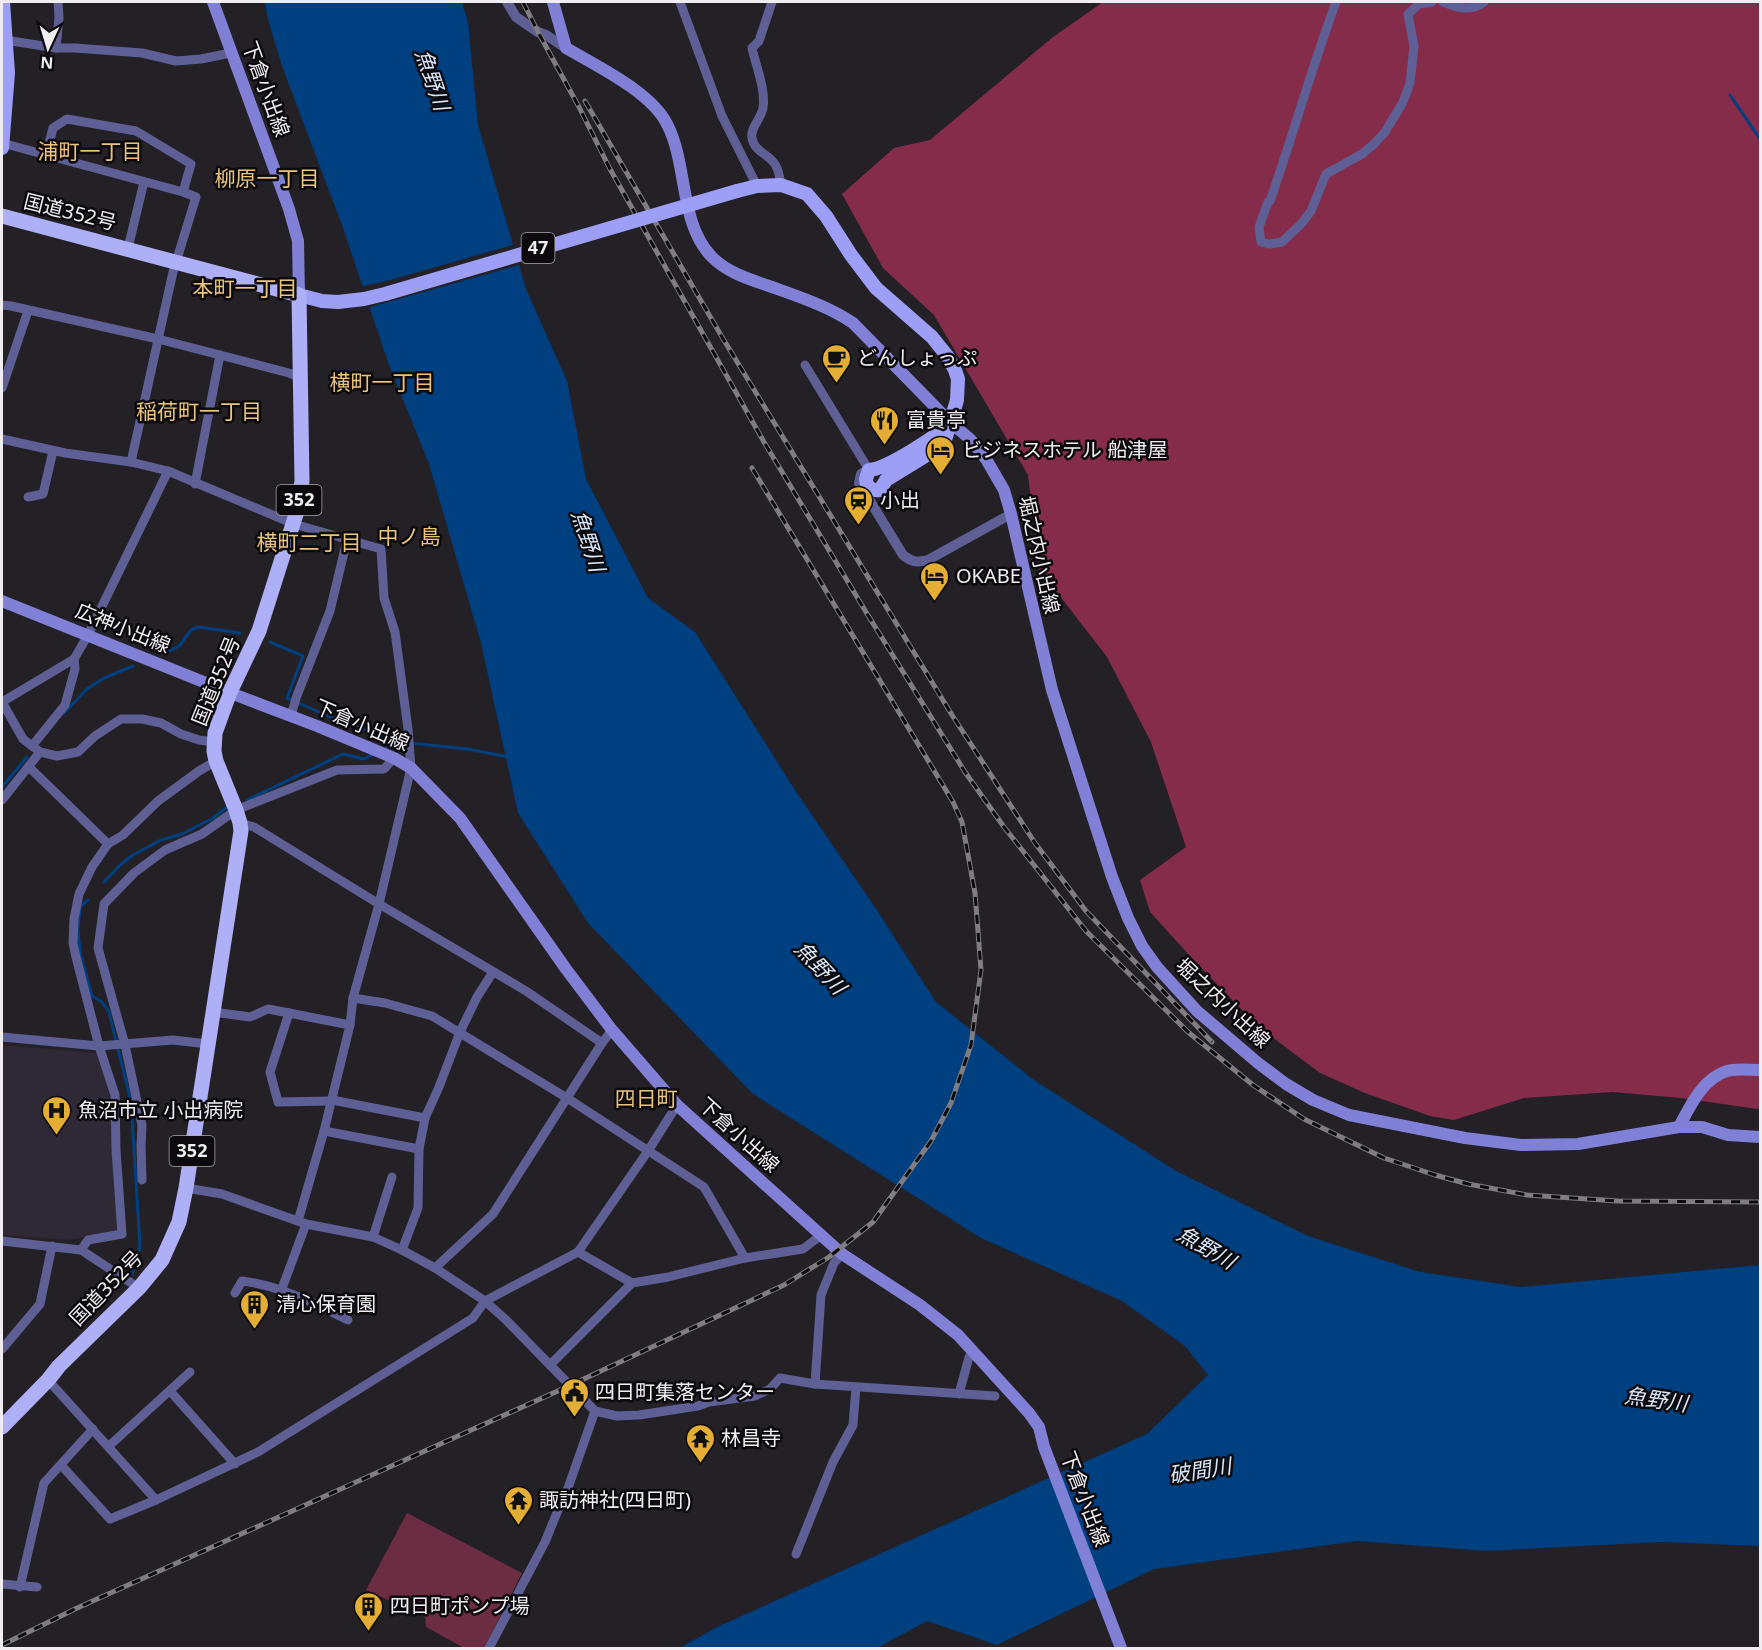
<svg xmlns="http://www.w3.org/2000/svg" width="1762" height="1650" font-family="'Noto Sans','Noto Sans JP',sans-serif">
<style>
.built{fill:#2e2934}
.green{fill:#6c2c41}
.forest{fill:#852c4b}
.water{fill:#003f80}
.pier{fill:#232026}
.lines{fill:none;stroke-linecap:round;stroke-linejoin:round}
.stream{stroke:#003f80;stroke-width:3}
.minor{stroke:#5e5f94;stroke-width:9}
.tertiary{stroke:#5e5f94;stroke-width:10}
.secondary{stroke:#8081d6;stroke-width:12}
.primary{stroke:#9d9ff7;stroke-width:14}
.trunk{stroke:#adb0f6;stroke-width:15}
.rail-casing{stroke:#807d82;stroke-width:5}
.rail{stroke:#0c0a0d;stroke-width:3;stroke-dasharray:9;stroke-linecap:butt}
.primary-bridge{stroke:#9d9ff7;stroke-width:14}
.labels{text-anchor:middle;stroke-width:5;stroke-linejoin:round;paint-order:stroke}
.shield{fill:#0c0a0d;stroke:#aba9ad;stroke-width:1.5}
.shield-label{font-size:18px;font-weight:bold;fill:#efedf1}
.street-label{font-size:20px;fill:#efedf1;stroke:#0c0a0d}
.poi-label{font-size:20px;fill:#efedf1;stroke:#0c0a0d;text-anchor:start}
.water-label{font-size:21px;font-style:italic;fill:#d7e6f9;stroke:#0c0a0d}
.neighbourhood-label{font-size:21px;fill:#eac47c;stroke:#0c0a0d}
</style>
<rect width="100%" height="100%" fill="#232026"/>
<polygon class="built" points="2,1045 86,1052 100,1054 109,1090 118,1233 67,1240 2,1235"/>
<polygon class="green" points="407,1513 522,1573 484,1648 464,1648 426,1627 425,1617 366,1590"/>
<polygon class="forest" points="1103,2 1760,2 1760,1108 1757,1109 1681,1098 1613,1092 1524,1098 1454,1120 1430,1116 1365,1093 1320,1073 1276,1040 1240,1008 1190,956 1150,912 1140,880 1186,847 1151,742 1107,657 1039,569 1028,475 934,315 883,268 842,194 894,148 930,140 1053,37"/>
<polygon class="water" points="265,2 462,2 468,22 478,125 526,289 567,381 586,479 648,598 695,632 795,790 876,909 936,1002 1034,1080 1176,1171 1308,1236 1420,1272 1521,1287 1760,1265 1760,1546 1662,1542 1487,1551 1357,1541 1154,1569 997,1645 927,1621 877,1648 680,1648 717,1627 1147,1434 1208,1375 1185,1346 1122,1301 981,1238 753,1094 588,923 518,813 481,643 429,464 388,362 342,225 282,66 267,16"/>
<polygon class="pier" points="516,244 522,264 367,308 360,287 394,279"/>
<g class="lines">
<g class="stream">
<polyline points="1730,95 1760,139"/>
<polyline points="270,642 303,656 287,698 328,716 400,742 468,749 508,757"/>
<polyline points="164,654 179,646 191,630 198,627 240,633"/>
<polyline points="64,713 87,689 104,678 133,666"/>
<polyline points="383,750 400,742"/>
<polyline points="2,787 27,757"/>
<polyline points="247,800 343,754 364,759 374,754"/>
<polyline points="104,882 120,865 133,855 161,840 182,834 213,818 227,807"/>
<polyline points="88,900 80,907 78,930 80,953 92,996 102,1002 109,1012 131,1102 140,1246 132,1274"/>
</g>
<g class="minor">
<polyline points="680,2 722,116 757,186"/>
<path d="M772,2L759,41L752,48C756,66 766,90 763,108C761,119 750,128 752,138C754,152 771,155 776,166C779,171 780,179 781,185"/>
<path d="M1336,2C1312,67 1293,135 1270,201L1268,202L1259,227L1261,242L1269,244L1282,242L1302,223L1311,211L1326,174L1362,154L1374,144L1385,132L1403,102L1410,83L1414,46L1408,14L1419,4L1432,2"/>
<path d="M1443,2C1458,8 1470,12 1484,2"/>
<polyline points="5,40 56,48 75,48 142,53 176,61 201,59 231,53"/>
<polyline points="56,48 59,18 58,2"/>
<polyline points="2,143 183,192 196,197 173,272 131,462"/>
<polyline points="46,155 53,128 67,119 136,131 191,164 183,192"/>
<polyline points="128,248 144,182"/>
<polyline points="2,305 11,306 158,339 289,373 301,378"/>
<polyline points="805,365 869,470"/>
<polyline points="2,388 28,311"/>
<polyline points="2,439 65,453 131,462 168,471 294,524 381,549 384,598 395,632 408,729 411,768 379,904 353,998 350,1025 324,1131 298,1221"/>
<polyline points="195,484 220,355"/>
<polyline points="28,497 43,494 53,451"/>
<polyline points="2,702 74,659 88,635 168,471"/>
<polyline points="2,702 23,739 40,752 57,756 78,752 95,736 121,719 142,719 161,723 181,734 199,740 214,742"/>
<polyline points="291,716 296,698 330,611 347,540"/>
<polyline points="32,746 65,705 75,669 74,659"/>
<polyline points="29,767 108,844"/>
<polyline points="2,800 40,752"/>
<polyline points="240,823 254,827 379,904 526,991 602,1043"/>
<polyline points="353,998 385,1003 432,1016 567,1098 704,1187 745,1258"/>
<polyline points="213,1012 250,1017 268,1009 289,1013"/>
<polyline points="2,1037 99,1046 173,1040 208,1044"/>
<polyline points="332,1100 425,1118"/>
<polyline points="331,1101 278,1102 270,1072 289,1013 350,1025"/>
<polyline points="324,1131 419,1149"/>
<polyline points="142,1180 141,1146 142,1125 125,1045 98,948 104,904 134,873 165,850 202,834 236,810 337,770 384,769 394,758"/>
<polyline points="186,1188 222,1194 306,1224 373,1237 402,1250 435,1268 485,1301 506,1320 595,1411 617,1416 639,1415 698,1406 709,1402 755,1396 770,1389 780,1378 815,1384 995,1396"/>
<polyline points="373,1237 392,1177"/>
<polyline points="2,1241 81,1250 139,1288"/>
<polyline points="81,1250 88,1240 122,1234 116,1150 115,1095 99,1046 76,957 73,943 74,919 79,894 92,867 108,844 123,835 158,801 199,771 216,761"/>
<polyline points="402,1250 418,1208 419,1149 425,1118 439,1087 460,1032 477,997 493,972"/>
<polyline points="578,1252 632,1283"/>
<polyline points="435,1268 493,1214 602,1043 612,1030"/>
<polyline points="281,1291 306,1224"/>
<path d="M235,1293L242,1281C278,1285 316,1304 348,1320"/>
<polyline points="2,1349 40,1304 52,1246"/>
<polyline points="550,1365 632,1283 668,1277 745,1258 803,1249 820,1236"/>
<polyline points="48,1380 156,1500 258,1452 473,1318 485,1301 578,1252 648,1151 677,1105"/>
<polyline points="815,1384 821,1295 834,1263 842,1254"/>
<polyline points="170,1391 235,1464"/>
<polyline points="959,1394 969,1357 974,1352"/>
<polyline points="109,1446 190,1372"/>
<polyline points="61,1465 110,1519 156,1500"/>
<polyline points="796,1554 833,1462 853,1425 856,1387"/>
<polyline points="2,1584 37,1587"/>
<polyline points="20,1587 44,1483 93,1429"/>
<polyline points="489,1648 545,1542 563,1498 568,1488 595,1411"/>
</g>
<g class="tertiary">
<polyline points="507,2 516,17 538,32 546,35 566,48"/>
<path d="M866,471L861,474L859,483L903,555C912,562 917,563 928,560L1011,514"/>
</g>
<g class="secondary">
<polyline points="213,2 289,209 298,241 299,295"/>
<path d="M553,2L566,48C597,66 651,92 667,124C688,164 679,224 712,257C728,273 749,279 769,286C797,296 828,306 853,323L951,423L970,439L986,459L1004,490L1011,514L1052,690L1112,877L1128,918L1142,946L1157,967L1197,1011L1258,1063L1286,1084L1313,1100L1349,1115L1465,1138L1521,1145L1578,1144L1679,1127H1702L1728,1135L1760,1137"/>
<polyline points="2,601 241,697 317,726 394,758 411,768 460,818 566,969 612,1030 677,1105 842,1254 920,1305 958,1335 1029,1413 1039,1427 1044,1447 1121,1648"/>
<path d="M1679,1127C1690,1106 1703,1078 1727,1071C1737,1068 1750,1070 1760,1070"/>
</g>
<g class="primary">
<polyline points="2,148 8,73 3,2"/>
<path d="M737,191L757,186L781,185L807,194L826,216L851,255L876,288L932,337L948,357L955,370L958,379L957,400L945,440L938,448L886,480L880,490C872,491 866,487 866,479L869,470C887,469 937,436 951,423"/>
<polyline points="299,295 322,301 338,302"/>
</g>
<polyline class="trunk" points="2,216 299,295 302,481 298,508 259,631 230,692 215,733 214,751 216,761 236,810 240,823 241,831 186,1188 179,1222 162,1260 139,1288 59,1366 48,1380 2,1427"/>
<defs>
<g id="rail">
<polyline points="523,2 538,32 579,107 610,169 764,442 866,612 965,772 1004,827 1086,931 1188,1032 1253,1085 1304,1119 1384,1158 1435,1175 1468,1184 1527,1195 1618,1201 1760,1202"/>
<polyline points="585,101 722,337 952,715 1035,843 1086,911 1212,1042"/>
<polyline points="2,1645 75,1609 571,1385 784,1285 829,1257 873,1222 931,1141 951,1103 971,1045 981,970 975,893 962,822 953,802 752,468"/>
</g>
</defs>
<use href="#rail" class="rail-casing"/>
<use href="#rail" class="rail"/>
<polyline class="primary-bridge" points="338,302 364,299 385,294 737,191"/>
</g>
<defs>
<symbol id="cafe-pin" viewBox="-11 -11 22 30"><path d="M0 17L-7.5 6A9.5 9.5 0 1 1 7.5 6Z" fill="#e4ae35" stroke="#0c0a0d"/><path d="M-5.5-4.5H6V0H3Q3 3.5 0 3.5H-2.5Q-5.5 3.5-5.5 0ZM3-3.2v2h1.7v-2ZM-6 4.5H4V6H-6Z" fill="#111"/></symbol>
<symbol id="restaurant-pin" viewBox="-11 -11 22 30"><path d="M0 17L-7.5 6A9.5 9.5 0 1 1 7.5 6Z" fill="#e4ae35" stroke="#0c0a0d"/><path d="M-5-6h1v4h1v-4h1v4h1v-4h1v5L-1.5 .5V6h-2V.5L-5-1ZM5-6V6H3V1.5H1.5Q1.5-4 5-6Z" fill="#111"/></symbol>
<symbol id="hotel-pin" viewBox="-11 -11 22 30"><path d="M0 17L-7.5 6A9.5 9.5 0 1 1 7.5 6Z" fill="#e4ae35" stroke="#0c0a0d"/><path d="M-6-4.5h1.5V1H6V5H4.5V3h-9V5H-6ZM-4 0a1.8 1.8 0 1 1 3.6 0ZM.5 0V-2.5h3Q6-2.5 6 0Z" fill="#111"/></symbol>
<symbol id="station-pin" viewBox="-11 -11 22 30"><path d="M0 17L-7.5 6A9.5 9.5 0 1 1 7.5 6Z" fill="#e4ae35" stroke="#0c0a0d"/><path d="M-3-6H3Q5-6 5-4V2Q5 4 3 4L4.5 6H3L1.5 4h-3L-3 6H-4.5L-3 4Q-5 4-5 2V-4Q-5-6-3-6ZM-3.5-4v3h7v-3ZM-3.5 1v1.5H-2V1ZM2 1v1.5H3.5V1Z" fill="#111"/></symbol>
<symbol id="hospital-pin" viewBox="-11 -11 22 30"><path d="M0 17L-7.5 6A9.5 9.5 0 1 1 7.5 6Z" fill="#e4ae35" stroke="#0c0a0d"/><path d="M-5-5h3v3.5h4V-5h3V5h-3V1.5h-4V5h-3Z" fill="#111"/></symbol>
<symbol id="building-pin" viewBox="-11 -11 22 30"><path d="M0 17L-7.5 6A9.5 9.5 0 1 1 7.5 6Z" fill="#e4ae35" stroke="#0c0a0d"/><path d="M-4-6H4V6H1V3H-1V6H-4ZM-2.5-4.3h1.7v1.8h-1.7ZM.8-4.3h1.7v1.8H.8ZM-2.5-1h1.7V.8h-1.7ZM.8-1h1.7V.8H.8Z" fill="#111"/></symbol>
<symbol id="civic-pin" viewBox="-11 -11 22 30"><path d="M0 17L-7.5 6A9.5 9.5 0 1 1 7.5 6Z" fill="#e4ae35" stroke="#0c0a0d"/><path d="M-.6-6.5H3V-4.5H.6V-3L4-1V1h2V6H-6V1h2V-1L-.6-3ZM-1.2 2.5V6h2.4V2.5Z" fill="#111"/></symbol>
<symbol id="temple-pin" viewBox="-11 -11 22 30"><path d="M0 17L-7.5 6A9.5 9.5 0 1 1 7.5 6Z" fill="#e4ae35" stroke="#0c0a0d"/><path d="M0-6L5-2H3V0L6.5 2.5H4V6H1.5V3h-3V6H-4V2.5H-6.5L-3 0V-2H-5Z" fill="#111"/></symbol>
</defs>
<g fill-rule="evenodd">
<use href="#cafe-pin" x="820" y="342" width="33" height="45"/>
<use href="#restaurant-pin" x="868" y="404" width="33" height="45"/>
<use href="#hotel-pin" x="924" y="434" width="33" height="45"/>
<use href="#station-pin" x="842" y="484" width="33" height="45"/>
<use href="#hotel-pin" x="918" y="560" width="33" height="45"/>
<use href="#hospital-pin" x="40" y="1094" width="33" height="45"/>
<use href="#building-pin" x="238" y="1288" width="33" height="45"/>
<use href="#civic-pin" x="558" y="1376" width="33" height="45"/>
<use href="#temple-pin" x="684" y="1422" width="33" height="45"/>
<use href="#temple-pin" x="502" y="1484" width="33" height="45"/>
<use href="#building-pin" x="352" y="1590" width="33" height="45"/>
</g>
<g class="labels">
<g class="shield">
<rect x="521.5" y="233" width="33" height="30" rx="4.5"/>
<rect x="276.5" y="485" width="45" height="30" rx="4.5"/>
<rect x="169.5" y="1136" width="45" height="30" rx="4.5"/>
</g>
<g class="shield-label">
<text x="538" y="254">47</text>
<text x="299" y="506">352</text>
<text x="192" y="1157">352</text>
</g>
<g class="street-label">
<text transform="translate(266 89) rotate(70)" y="7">下倉小出線</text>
<text transform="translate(70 212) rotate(14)" y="7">国道352号</text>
<text transform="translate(1039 555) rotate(77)" y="7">堀之内小出線</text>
<text transform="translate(123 628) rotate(22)" y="7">広神小出線</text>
<text transform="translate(216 681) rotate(-68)" y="7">国道352号</text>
<text transform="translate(362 725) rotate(23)" y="7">下倉小出線</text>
<text transform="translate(1223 1003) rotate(43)" y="7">堀之内小出線</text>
<text transform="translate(739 1135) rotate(42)" y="7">下倉小出線</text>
<text transform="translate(106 1288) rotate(-46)" y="7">国道352号</text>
<text transform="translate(1085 1499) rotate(69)" y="7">下倉小出線</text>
</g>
<g class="poi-label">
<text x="857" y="365">どんしょっぷ</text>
<text x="906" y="427">富貴亭</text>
<text x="962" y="457">ビジネスホテル 船津屋</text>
<text x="880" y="507">小出</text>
<text x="956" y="583">OKABE</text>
<text x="78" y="1117">魚沼市立 小出病院</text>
<text x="276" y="1311">清心保育園</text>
<text x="595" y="1399">四日町集落センター</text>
<text x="721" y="1445">林昌寺</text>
<text x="539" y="1507">諏訪神社(四日町)</text>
<text x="390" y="1613">四日町ポンプ場</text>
</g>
<g class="water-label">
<text transform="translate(432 80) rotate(71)" y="7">魚野川</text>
<text transform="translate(588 541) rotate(72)" y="7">魚野川</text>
<text transform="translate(820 968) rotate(47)" y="7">魚野川</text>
<text transform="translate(1206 1248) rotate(30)" y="7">魚野川</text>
<text transform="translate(1656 1400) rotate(8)" y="7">魚野川</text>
<text transform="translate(1200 1471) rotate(-9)" y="7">破間川</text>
</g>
<g class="neighbourhood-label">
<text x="90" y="159">浦町一丁目</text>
<text x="267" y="186">柳原一丁目</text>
<text x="245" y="296">本町一丁目</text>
<text x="382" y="390">横町一丁目</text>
<text x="199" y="419">稲荷町一丁目</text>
<text x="409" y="544">中ノ島</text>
<text x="309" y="550">横町二丁目</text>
<text x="646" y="1106">四日町</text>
</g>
</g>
<rect width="1762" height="1650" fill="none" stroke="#efedf1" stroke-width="6"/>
<g transform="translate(48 48) rotate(184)" stroke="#0c0a0d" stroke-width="4.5" paint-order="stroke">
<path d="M0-4.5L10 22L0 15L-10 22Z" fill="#efedf1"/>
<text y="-9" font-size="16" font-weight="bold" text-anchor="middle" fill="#efedf1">N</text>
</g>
</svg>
